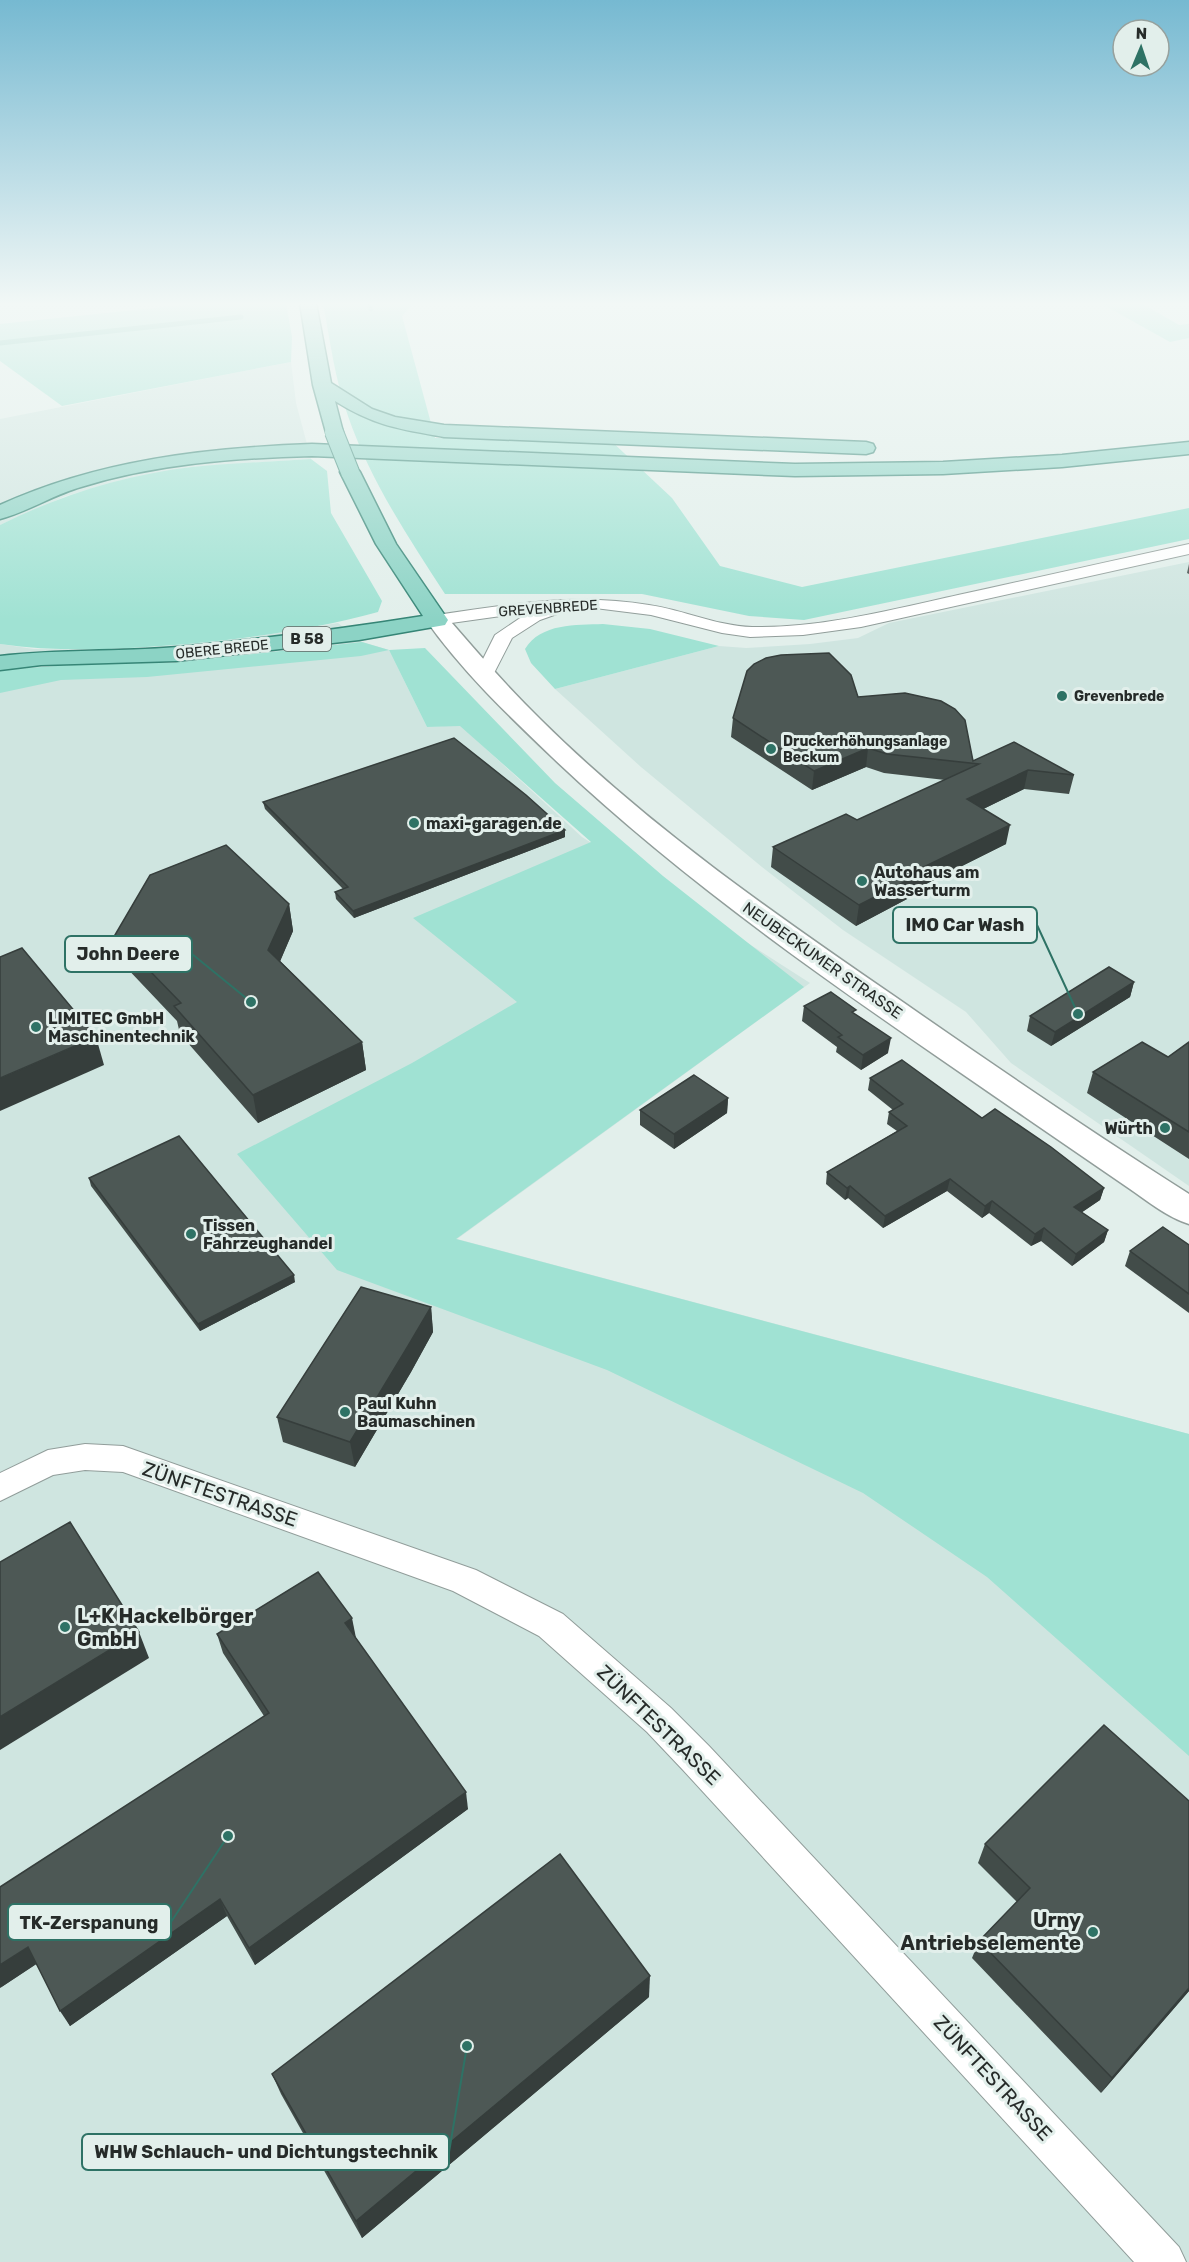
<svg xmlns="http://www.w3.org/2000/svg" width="1189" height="2262" font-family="Rubik,sans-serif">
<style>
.built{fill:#cfe5e0}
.green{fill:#a0e2d3}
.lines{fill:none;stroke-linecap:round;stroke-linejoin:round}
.stream{stroke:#6bc0ae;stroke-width:5}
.street-casing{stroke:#919d9a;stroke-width:2}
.secondary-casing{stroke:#919d9a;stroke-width:3}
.primary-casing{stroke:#368576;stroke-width:3}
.street{fill:#fff;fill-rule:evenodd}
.secondary{fill:#fff;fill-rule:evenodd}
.primary{fill:#8cd3c5;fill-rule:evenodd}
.primary-bridge-casing{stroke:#368576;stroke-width:20;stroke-linecap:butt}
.primary-bridge{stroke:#8cd3c5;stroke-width:18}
.wall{fill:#424c49}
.shaded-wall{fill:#363e3c}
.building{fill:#4d5855;stroke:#363e3c;stroke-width:1.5}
.poi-dot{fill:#2e7265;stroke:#e2efeb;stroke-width:2}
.labels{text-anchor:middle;stroke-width:6;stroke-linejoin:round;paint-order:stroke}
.far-street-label{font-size:14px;fill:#262b29;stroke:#e2efeb}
.far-poi-label{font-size:14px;font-weight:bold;fill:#262b29;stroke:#e2efeb;text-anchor:start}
.shield{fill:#e2efeb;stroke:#5e6663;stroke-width:1.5}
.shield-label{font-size:15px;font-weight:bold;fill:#262b29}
.poi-label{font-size:16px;font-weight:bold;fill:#262b29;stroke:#e2efeb;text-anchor:start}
.street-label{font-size:16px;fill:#262b29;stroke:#e2efeb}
.near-street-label{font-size:20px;fill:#262b29;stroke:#e2efeb}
.near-poi-label{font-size:20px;font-weight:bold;fill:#262b29;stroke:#e2efeb;text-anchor:start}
.leader{fill:none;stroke:#2e7265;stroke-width:2}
.callout-dot{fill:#2e7265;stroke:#e2efeb;stroke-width:2}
.callout{fill:#e2efeb;stroke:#2e7265;stroke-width:2}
.callout-label{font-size:18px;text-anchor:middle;font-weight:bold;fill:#262b29}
</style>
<rect width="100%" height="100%" fill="#e2efeb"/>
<g class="built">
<polygon points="291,362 296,403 311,459 192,467 126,479 66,496 0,525 0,419"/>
<polygon points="1189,562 1189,1186 1011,1063 966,1012 843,930 762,867 641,767 555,689 719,646 746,648 810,644 858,638 889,623"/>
<polygon points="338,623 362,642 389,650 427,727 460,725 582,837 810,983 457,1239 1189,1434 1189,2262 0,2262 0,644 34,649 120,650 235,640"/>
</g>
<g class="green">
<polygon points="202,303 286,303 292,337 291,362 62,406 0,361 0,324"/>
<path d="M323,303H419L412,305L402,316L435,438H608L672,498L720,566L802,587L1189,508V539L804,620L749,616L642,594H445C408,537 370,480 348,416C335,380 330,340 323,303Z"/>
<polygon points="1100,303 1141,303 1179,325 1189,324 1189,338 1170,342"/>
<path d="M311,459L327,471L331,513L382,601L378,612C316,629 252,638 188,644C125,649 63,653 0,644V525C60,495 125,475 192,467C231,463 271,462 311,459Z"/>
<path d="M603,624L650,629L719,646L555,689L531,663L525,649C541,623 576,625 603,624Z"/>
<polygon points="362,642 389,650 425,648 555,783 663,876 804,987 456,1239 1189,1434 1189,1756 987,1577 863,1493 607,1370 337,1270 237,1154 412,1063 517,1002 413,918 591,842 460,726 427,727 389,650 361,656 147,677 61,680 0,693 0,670 112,662 172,663"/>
</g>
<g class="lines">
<g class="stream">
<polyline points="369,303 371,309"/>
<polyline points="0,343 241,317"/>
</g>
<defs>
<g id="street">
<path d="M1189,544V554L861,627L803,635L750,637L722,633L651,615L595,608L559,610L557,614L540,620L512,638L493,675L490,679H478L475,675L495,635L529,612L437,625L431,624L428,620L431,616L437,615C510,604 576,593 649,605C684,610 717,626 752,627C822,628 890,610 958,595C1035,578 1112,561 1189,544Z"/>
<polygon points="85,1444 123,1446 476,1570 563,1614 671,1708 709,1746 1179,2247 1186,2262 1134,2262 683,1770 647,1732 539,1636 453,1591 123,1472 85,1470 53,1475 0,1501 0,1473 48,1450"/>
</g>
<path id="secondary" d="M437,613L445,615C476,651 507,687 541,720C648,826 773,913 897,998C993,1065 1090,1131 1189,1194V1224C1167,1217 1149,1202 1130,1189C1095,1165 1060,1141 1025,1117C862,1005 695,893 552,757C508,715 461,670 426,620L429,615Z"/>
<g id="primary">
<path d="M300,303H316L331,383L372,409L395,417L444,425L866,442L873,444L875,448L873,452L866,454L444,437C399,429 375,426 335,401L343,432L341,436H327L313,385Z"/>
<path d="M1189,442V454L1062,467L943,474L795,476L312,456C234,458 156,464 81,487C53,495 27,512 0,519V505C98,460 205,448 312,444L795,464L943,462L1062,455Z"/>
<path d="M350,466L357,468L360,472L396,544L448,620L445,625L359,640L176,661L41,665L0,670V656C59,649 119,652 178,647C260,639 342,629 423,616L376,544L340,472L343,468Z"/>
</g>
</defs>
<use href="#street" class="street-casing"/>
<use href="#secondary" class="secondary-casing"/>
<use href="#primary" class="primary-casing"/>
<use href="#street" class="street"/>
<use href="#secondary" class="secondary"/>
<use href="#primary" class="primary"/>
<defs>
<polyline id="primary-bridge" points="334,432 350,472"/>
</defs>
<use href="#primary-bridge" class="primary-bridge-casing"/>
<use href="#primary-bridge" class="primary-bridge"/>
</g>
<g class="wall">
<polygon points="1189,564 1189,574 1187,573"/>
<polygon points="858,697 973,761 1074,775 1069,794 1024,789 983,809 1006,844 908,893 907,899 856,926 771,867 773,847 857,820 945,780 884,773 866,767 812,790 731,737 733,718"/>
<polygon points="263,802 565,837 354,918 336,899 335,892 343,889 265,809"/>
<polygon points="289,904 293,931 280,961 362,1042 366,1070 258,1123 180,1034 177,1021 122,963 115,935"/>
<polygon points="1134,982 1130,997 1051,1046 1027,1031 1030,1016"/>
<polygon points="804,1006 855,1014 888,1053 861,1070 836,1052 837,1047 802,1021"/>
<polygon points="1189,1042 1189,1159 1087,1093 1093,1072 1168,1057"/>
<polygon points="870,1078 982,1118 1104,1188 1100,1200 1081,1213 1108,1230 1104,1242 1072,1266 1041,1241 1031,1246 989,1213 982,1218 947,1191 883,1228 848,1198 845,1200 826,1184 827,1172 897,1131 887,1124 889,1112 893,1110 868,1090"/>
<polygon points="728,1098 727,1113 674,1149 640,1125 640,1110"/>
<polygon points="89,1178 295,1282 200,1331 91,1186"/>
<polygon points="1189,1245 1189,1313 1125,1266 1130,1251"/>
<polygon points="431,1307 433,1332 411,1372 355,1467 283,1442 277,1417"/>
<polygon points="217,1634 356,1638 468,1809 255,1965 227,1916 70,2026 36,1964 0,1988 264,1716 223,1653"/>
<polygon points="1189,1801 1189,1991 1101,2093 972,1958 979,1941 1017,1902 978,1863 985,1844"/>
<polygon points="649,1997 362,2238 281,2094 272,2074"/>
</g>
<g class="shaded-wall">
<polygon points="868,748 866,767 812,790 814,771"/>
<polygon points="1028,770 1024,789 963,819 967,799"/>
<polygon points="1010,825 1006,844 908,893 907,899 856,926 859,905 905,876"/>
<polygon points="565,830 565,837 354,918 353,911"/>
<polygon points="289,904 293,931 273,978 268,950"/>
<polygon points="1134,982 1130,997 1051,1046 1055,1032"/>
<polygon points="96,1037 104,1065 0,1111 0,1078"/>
<polygon points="891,1038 888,1053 861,1070 863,1055"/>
<polygon points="362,1042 366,1070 258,1123 253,1095"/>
<polygon points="728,1098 727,1113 674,1149 674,1134"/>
<polygon points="950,1179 947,1191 883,1228 885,1216"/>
<polygon points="850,1186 848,1198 845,1200 847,1188"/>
<polygon points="1104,1188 1100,1200 1070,1220 1074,1207"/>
<polygon points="992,1201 989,1213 982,1218 985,1206"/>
<polygon points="1044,1228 1041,1241 1031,1246 1035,1234"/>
<polygon points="1108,1230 1104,1242 1072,1266 1076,1254"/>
<polygon points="294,1275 295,1282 200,1331 198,1324"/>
<polygon points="431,1307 433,1332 411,1372 355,1467 350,1442"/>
<polygon points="352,1618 356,1638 345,1623"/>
<polygon points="139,1632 149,1658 0,1750 0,1717"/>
<polygon points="466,1792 468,1809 255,1965 249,1948"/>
<polygon points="220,1899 227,1916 70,2026 60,2011"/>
<polygon points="28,1947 38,1963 0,1988 0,1965"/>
<polygon points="650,1976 649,1997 362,2238 356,2221"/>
<polygon points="1189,1988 1189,1991 1101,2093 1112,2078"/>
</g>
<g class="building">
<polygon points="829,653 851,675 858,697 905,693 941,701 955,709 965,720 973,761 1014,742 1074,775 1028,770 967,799 1010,825 905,876 910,879 859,905 773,847 846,814 857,820 979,764 887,754 868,748 814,771 733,718 747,671 754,664 766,658 781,655"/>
<polygon points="454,738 526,795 565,830 353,911 335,892 348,887 263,802"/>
<polygon points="226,845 289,904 268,950 362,1042 253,1095 174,1006 181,1003 115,935 150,875"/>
<polygon points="22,948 96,1037 0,1078 0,957"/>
<polygon points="1109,967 1134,982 1055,1032 1030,1016"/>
<polygon points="831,992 856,1010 852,1012 891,1038 863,1055 838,1037 842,1035 804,1006"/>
<polygon points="1142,1042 1168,1057 1189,1042 1189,1132 1093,1072"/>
<polygon points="902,1060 982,1118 995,1109 1051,1147 1104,1188 1074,1207 1108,1230 1076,1254 1044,1228 1035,1234 992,1201 985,1206 950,1179 885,1216 850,1186 847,1188 827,1172 907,1126 889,1112 903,1104 870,1078"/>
<polygon points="694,1075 728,1098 674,1134 640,1110"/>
<polygon points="179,1136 294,1275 198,1324 89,1178"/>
<polygon points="1163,1227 1189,1245 1189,1294 1130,1251"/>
<polygon points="361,1287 431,1307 408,1346 350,1442 277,1417"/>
<polygon points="70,1522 139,1632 0,1717 0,1562"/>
<polygon points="318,1572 352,1618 345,1623 466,1792 249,1948 220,1899 60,2011 28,1947 0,1965 0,1887 269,1713 217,1634"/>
<polygon points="1104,1725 1189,1801 1189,1988 1112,2078 979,1941 1030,1888 985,1844"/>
<polygon points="560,1854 650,1976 356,2221 272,2074"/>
</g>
<linearGradient id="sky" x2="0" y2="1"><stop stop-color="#76b9d1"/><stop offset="0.49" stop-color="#f2f8f6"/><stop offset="1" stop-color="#f2f8f6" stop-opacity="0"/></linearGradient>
<rect width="1189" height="620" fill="url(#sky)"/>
<g class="poi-dot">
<circle cx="1062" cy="696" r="6"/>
<circle cx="771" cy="749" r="6"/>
<circle cx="414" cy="823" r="6"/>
<circle cx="862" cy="881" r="6"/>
<circle cx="36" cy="1027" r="6"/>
<circle cx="1165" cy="1128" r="6"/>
<circle cx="191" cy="1234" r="6"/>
<circle cx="345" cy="1412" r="6"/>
<circle cx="65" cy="1627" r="6"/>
<circle cx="1093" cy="1932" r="6"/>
</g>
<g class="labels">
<g class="far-street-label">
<text transform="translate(548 608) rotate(-4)" y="5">GREVENBREDE</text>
<text transform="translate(222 649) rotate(-6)" y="5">OBERE BREDE</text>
</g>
<g class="far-poi-label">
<text x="1074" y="701">Grevenbrede</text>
<text x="783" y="746">Druckerhöhungsanlage<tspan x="783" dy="16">Beckum</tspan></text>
</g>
<rect class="shield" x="283" y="627" width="48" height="24" rx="4.5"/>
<g class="shield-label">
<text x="307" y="644">B 58</text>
</g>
<g class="poi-label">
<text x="426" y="829">maxi-garagen.de</text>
<text x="874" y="878">Autohaus am<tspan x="874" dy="18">Wasserturm</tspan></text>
<text x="48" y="1024">LIMITEC GmbH<tspan x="48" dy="18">Maschinentechnik</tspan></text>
<text x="1153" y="1134" text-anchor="end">Würth</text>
<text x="203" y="1231">Tissen<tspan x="203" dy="18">Fahrzeughandel</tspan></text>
<text x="357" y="1409">Paul Kuhn<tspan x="357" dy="18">Baumaschinen</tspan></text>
</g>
<g class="street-label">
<text transform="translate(823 960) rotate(35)" y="6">NEUBECKUMER STRASSE</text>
</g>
<g class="near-street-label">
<text transform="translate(220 1494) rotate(19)" y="7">ZÜNFTESTRASSE</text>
<text transform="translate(659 1725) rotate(44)" y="7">ZÜNFTESTRASSE</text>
<text transform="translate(993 2078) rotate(47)" y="7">ZÜNFTESTRASSE</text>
</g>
<g class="near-poi-label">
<text x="77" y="1623">L+K Hackelbörger<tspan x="77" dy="23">GmbH</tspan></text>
<text x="1081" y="1927" text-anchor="end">Urny<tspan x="1081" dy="23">Antriebselemente</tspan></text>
</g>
</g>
<path class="leader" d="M1078 1014L1037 925M251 1002L192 954M228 1836L171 1922M467 2046L449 2152"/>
<g class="callout-dot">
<circle cx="1078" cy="1014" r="6"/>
<circle cx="251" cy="1002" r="6"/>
<circle cx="228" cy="1836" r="6"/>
<circle cx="467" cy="2046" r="6"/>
</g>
<g class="callout">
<rect x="893" y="907" width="144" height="36" rx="6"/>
<rect x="65" y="936" width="127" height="36" rx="6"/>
<rect x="8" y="1904" width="163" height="36" rx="6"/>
<rect x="82" y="2134" width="367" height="36" rx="6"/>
</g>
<g class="callout-label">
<text x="965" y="931">IMO Car Wash</text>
<text x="128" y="960">John Deere</text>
<text x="89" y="1929">TK-Zerspanung</text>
<text x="266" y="2158">WHW Schlauch- und Dichtungstechnik</text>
</g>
<g transform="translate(1141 48) rotate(2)"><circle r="28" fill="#e2efeb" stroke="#97a19d" stroke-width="1.5"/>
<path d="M0-4.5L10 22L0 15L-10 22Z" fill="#2e7265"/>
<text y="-9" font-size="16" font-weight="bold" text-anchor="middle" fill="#262b29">N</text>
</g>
</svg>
